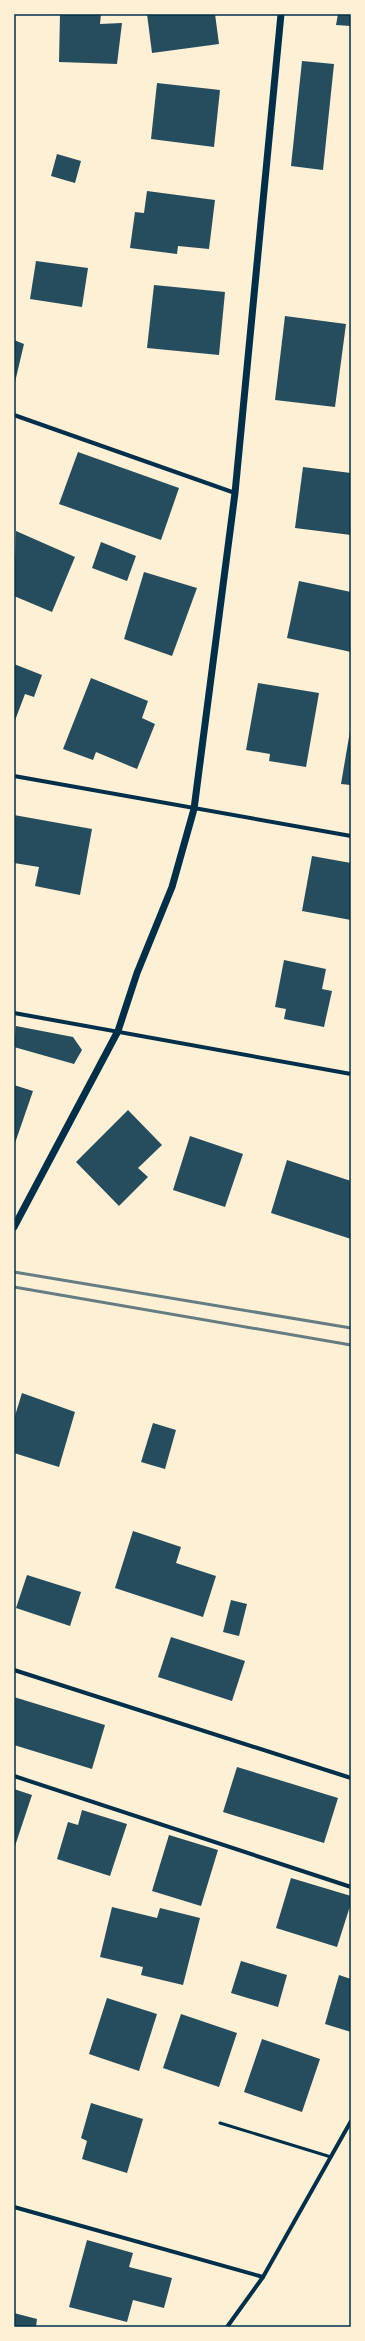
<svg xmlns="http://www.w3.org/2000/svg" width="365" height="2341" font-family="'Exo 2',sans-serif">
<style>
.building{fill:#264d5e}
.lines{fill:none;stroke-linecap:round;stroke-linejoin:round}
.service{stroke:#003049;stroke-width:3}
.minor{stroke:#003049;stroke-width:4}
.tertiary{stroke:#003049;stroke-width:7}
.rail{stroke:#657d81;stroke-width:3}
.neatline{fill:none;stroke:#003049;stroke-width:1.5}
</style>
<rect width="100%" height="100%" fill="#fdf0d5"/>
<g class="building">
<polygon points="60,14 101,14 100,24 122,23 117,64 59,62"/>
<polygon points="147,14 215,14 219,44 152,53"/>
<polygon points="338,14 351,14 351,26 336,25"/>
<polygon points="302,61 334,64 323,170 291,166"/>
<polygon points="157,83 220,90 214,147 151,139"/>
<polygon points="57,154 81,161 75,183 51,176"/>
<polygon points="147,191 215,200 209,249 178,246 177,254 130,248 135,212 144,213"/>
<polygon points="36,261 88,268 82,307 30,299"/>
<polygon points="154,285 225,292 219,355 147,348"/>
<polygon points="285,316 346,324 335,407 275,400"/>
<polygon points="14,340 24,344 15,382 14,382"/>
<polygon points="78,452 179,488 161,540 59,504"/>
<polygon points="303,467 351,473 351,535 295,528"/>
<polygon points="16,531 75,557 52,612 14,596"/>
<polygon points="101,542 136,556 127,581 92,568"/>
<polygon points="144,572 197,588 172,656 124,639"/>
<polygon points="299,581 351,592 351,652 287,638"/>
<polygon points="14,664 42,675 34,697 25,694 14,723"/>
<polygon points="91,678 148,701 142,718 155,724 137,769 96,752 93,760 63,749"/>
<polygon points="258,683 319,693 306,767 269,761 270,754 246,750"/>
<polygon points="350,731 351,731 351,785 341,784"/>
<polygon points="14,815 92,829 80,895 35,886 39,867 14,863"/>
<polygon points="312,856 351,863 351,920 302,911"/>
<polygon points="284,960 326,969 322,989 332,991 324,1027 284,1019 286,1009 275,1007"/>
<polygon points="16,1026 73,1037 82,1050 74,1064 14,1047"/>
<polygon points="14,1085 33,1091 14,1146"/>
<polygon points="128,1110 162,1145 138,1168 148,1177 119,1206 76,1162"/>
<polygon points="190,1136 243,1154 225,1207 173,1190"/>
<polygon points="287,1160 351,1181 351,1239 271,1213"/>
<polygon points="22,1393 75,1412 59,1467 14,1453 14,1419"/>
<polygon points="153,1423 176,1430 165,1469 141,1462"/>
<polygon points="133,1531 181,1547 176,1563 216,1576 203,1617 115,1588"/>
<polygon points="27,1575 81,1592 70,1626 16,1608"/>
<polygon points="231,1600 247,1604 239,1636 223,1632"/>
<polygon points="171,1637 245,1661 232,1701 158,1677"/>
<polygon points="14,1697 105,1725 92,1769 14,1745"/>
<polygon points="237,1767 338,1798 324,1843 223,1812"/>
<polygon points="14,1789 32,1795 14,1849"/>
<polygon points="82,1810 127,1824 110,1876 57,1859 68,1822 78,1825"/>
<polygon points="169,1835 218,1850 201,1906 152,1891"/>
<polygon points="291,1878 351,1896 351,1903 337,1947 276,1928"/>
<polygon points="112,1907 157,1918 160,1908 200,1918 183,1985 141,1975 143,1967 100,1957"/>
<polygon points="241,1961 287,1975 278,2007 231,1993"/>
<polygon points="339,1975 351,1979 351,2032 325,2024"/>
<polygon points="107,1998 157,2014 139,2071 89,2054"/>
<polygon points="181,2014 237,2033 219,2087 163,2068"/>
<polygon points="262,2039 320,2059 302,2112 244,2092"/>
<polygon points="91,2103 143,2119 127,2173 82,2159 87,2141 81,2138"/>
<polygon points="87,2240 133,2253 129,2267 172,2278 164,2308 133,2300 127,2322 69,2307"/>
<polygon points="14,2313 37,2319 36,2327 14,2327"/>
</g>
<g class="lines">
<polyline class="service" points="220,2123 331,2157"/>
<g class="minor">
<polyline points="14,415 235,493"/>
<polyline points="14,776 351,836"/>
<polyline points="14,1013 351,1074"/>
<polyline points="14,1670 351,1778"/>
<polyline points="14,1776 351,1887"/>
<polyline points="14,2207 263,2277"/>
<polyline points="227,2327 263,2277 351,2121"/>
</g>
<polyline class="tertiary" points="14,1227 118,1031 137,973 172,887 194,809 235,493 281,14"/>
<g class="rail">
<polyline points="14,1272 351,1328"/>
<polyline points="14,1287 351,1345"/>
</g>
</g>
<rect width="365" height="2341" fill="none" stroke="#fdf0d5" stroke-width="30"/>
<rect x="15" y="15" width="335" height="2311" class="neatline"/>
</svg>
